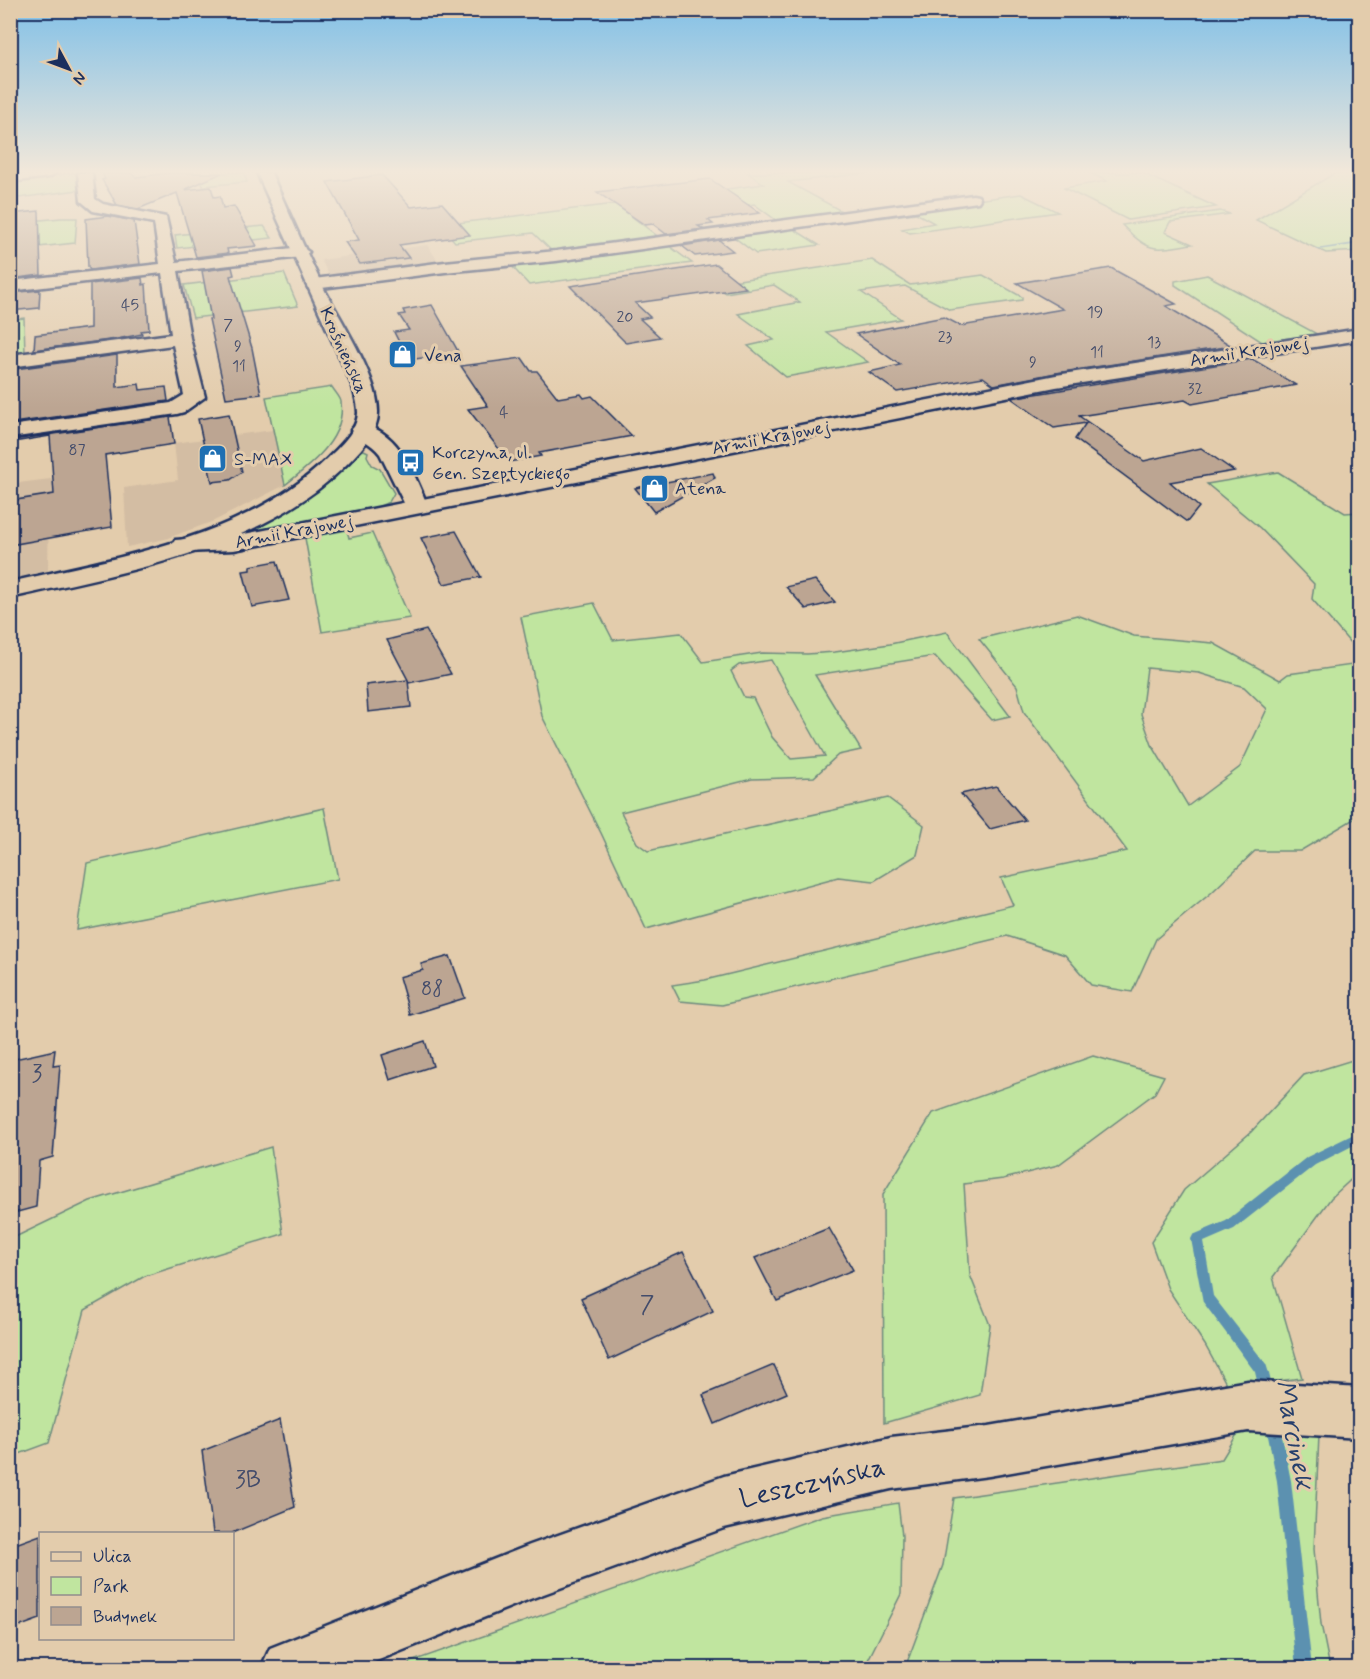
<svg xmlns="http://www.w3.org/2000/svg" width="1370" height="1679" font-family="Mynerve,sans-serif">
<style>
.built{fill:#d3bda3}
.green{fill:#c0e59f;stroke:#6e8a7e;stroke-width:1.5;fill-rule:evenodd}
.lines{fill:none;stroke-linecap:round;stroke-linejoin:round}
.stream{fill:#5b91b0;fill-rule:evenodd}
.building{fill:#bca592;stroke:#1b2f5e;stroke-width:1.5}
.minor-casing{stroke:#1b2f5e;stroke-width:5}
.tertiary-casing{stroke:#1b2f5e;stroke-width:5}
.secondary-casing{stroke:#1b2f5e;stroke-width:5}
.minor{fill:#e3ccac;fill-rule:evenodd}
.tertiary{fill:#e3ccac;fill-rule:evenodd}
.secondary{fill:#e3ccac;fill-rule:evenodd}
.labels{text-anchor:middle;stroke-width:6;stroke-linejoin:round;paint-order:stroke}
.far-number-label{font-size:16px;fill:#434c6b}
.far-street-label{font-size:18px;fill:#1b2f5e;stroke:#e3ccac}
.far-poi-label{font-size:18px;fill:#1b2f5e;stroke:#e3ccac;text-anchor:start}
.number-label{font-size:20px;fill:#434c6b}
.near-number-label{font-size:24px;fill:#434c6b}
.near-street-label{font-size:27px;fill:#1b2f5e;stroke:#e3ccac}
.near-water-label{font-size:28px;font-style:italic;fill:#263f6c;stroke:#e3ccac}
</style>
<rect width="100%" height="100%" fill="#e3ccac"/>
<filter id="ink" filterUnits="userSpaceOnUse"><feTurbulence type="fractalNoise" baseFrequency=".0167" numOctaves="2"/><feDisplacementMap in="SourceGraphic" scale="12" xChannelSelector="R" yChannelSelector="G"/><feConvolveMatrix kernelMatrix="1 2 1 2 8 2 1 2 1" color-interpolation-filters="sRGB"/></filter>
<g filter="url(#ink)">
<g class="built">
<polygon points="427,245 441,265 331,279 321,260"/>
<polygon points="273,430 285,485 214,521 165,539 127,547 124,488 178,480 174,443"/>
<polygon points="75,476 49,503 48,571 11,579 10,484"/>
</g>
<g class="green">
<polygon points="74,173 76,174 78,190 11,199 10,181"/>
<polygon points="186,173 244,173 247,182 203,186 199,175 188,177"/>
<polygon points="748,173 869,173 788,182 847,214 780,223 754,204 702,211 683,195 764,184"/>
<polygon points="1090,173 1142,173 1216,207 1128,220 1064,188 1107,181"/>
<polygon points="1335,173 1359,173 1359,251 1326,253 1256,220"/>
<polygon points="1021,194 1058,212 910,233 902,229 934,223 916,213 880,218 873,214"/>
<polygon points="615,204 660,238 554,253 533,233 455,242 441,225"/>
<path d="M1220,211L1230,214L1170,222L1165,232L1192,244C1155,250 1150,254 1122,225Z"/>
<polygon points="61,218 77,218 75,243 11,250 10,223"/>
<polygon points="264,226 272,238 177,248 175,235"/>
<polygon points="789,226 819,245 756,254 730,234"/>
<polygon points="665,243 692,263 529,285 508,262"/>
<polygon points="872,260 910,285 983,275 1022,297 1022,300 950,310 905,286 861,292 901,319 826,332 868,362 786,377 748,346 774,340 738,314 800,302 774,285 726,293 712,284"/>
<polygon points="284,273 298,306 193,318 184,285"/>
<polygon points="1207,275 1317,334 1262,342 1175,285 1175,281"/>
<polygon points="24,318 25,354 11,356 10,320"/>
<path d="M332,387C335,392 341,398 341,402C346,439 310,465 285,485L266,397Z"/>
<polygon points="364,450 368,452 367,456 372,465 380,469 394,493 389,502 373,509 249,534 242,532 319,487 347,466 358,452"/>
<polygon points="1278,472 1345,513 1359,512 1359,653 1312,599 1314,584 1260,528 1207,484"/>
<polygon points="347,530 349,538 372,533 410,618 322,632 305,538"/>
<path d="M594,603L613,640L681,633L703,662L762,653L807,654L835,652L890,644L947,632L1010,716L992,720L935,656L815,675L861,750L838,755L814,777L752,779L621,812L637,843L648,851L888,798L924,825L917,855L874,881L838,877L646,929L601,833L542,716L521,617ZM771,660L825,756L791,759L772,737L753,698L744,697L731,671L739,665Z"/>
<path d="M1077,615L1134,636L1213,643L1280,680L1288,674L1359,664V816L1300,851H1255L1211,893L1156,939L1132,992L1091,985L1065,955L1007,936L722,1005L680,1001L672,985L705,980L1013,905L1001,878L1127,851L1024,712L1017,686L979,639ZM1147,668L1199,673L1244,687L1267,709L1240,767L1188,806L1152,745L1141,714Z"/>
<polygon points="324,808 338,879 77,930 87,863"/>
<polygon points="1359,1053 1359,1172 1331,1198 1273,1277 1302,1378 1228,1387 1205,1345 1168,1289 1151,1242 1184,1190 1251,1132 1304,1075 1356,1059"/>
<polygon points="1093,1056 1164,1076 1155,1093 1058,1165 1003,1179 964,1184 970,1275 990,1325 980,1395 884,1423 883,1194 933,1113"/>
<polygon points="271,1147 283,1234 145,1276 85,1310 49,1443 11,1457 11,1239 90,1201"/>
<polygon points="1242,1426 1319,1435 1314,1549 1321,1624 1330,1668 905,1668 943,1565 954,1498 1222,1459"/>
<polygon points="898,1503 902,1536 901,1594 864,1668 406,1668 410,1662 822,1516"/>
</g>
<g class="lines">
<g class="stream">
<polygon points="1360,242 1360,244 1318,250 1316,249"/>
<polygon points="1360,542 1360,554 1354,549"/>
<path d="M1360,1131V1142L1315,1165L1234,1229L1204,1242L1213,1296L1266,1364C1269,1373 1274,1389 1271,1398L1266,1400L1261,1398L1255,1372L1203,1302L1191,1239L1193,1235L1226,1221L1307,1157Z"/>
<polygon points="1272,1414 1277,1416 1279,1421 1291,1481 1312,1668 1296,1668 1277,1481 1265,1421 1267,1416"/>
</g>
</g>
<g class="building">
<polygon points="102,173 130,173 136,177 170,173 222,173 184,190 211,187 214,197 220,196 223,208 234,206 257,246 227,249 228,253 196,257 177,193 138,209 117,205 102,180 105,179"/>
<polygon points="382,175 411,207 442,203 470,235 399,245 409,258 360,264 345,242 359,240 327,182"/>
<polygon points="710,179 760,213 708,220 713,224 698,226 703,229 666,234 653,224 645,225 597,192"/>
<polygon points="39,211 41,275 10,279 10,214"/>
<polygon points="108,216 134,221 140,264 90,270 88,267 86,219"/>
<polygon points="719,240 733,251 695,256 682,246"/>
<polygon points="716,264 746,288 635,303 650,317 640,319 660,337 626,343 570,286"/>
<polygon points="232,267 234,275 230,276 252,348 261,394 226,398 209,319 211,319 202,271"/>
<polygon points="1111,268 1176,304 1166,306 1232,346 1056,373 994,385 983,377 897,392 869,372 900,365 856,334 944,317 961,326 1063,309 1017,283"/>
<polygon points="142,278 143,285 146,284 149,330 141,331 142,334 117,339 34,350 35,335 90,328 90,284"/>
<polygon points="40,290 39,308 10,311 10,293"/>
<polygon points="432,305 459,353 408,360 394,332 409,330 399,315 405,314 403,310"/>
<polygon points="117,355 117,387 139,384 140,390 166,387 168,401 13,423 13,415 10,415 10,391 15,369"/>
<polygon points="522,358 531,371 537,371 558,398 581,394 584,398 592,396 632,436 539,453 541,456 509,462 468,409 488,406 461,366"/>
<polygon points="1252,359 1296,385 1192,404 1185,400 1079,416 1144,461 1201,448 1234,471 1170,482 1199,507 1187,522 1075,439 1086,423 1054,428 1011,398"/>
<polygon points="229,414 242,472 230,480 212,482 198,419"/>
<polygon points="170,417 174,444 105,455 112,527 10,545 10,501 54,494 50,436 13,442 13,440"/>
<polygon points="713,473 715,478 654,512 635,488"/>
<polygon points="456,531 481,577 444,584 421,538"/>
<polygon points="277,561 289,600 252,607 243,571 250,570 250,566"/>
<polygon points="815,580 835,602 806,609 786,587"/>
<polygon points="426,630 451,674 409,683 408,681 411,707 368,712 366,685 408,680 387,640"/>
<polygon points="996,786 1025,820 990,829 961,794"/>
<polygon points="450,956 465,998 410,1015 399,977 423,970 421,964"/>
<polygon points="425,1041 433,1066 390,1080 382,1055"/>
<polygon points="55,1050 53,1066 60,1065 53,1157 39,1161 36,1207 10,1214 10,1060"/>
<polygon points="829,1228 853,1270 777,1301 755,1258"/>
<polygon points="683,1252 713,1311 609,1360 581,1298"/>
<polygon points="774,1365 787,1393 715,1424 703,1395"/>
<polygon points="280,1420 295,1507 232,1533 213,1533 202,1451"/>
<polygon points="40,1535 40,1619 10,1630 10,1546"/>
</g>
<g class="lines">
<defs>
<g id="minor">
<polygon points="56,173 49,177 10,182 10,174"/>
<polygon points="78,173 92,173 95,199 103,204 166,217 176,262 301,247 309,252 301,257 178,271 190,338 205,397 184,412 177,414 10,438 10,426 171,403 184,395 173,345 10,367 10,355 171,334 162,273 10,291 10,281 160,264 154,223 93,211 81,201"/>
<polygon points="973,195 978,196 980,199 978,202 556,261 445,272 314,289 308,288 306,284 308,280 314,279 445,262 556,251"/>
<path d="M362,424C401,433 413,473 428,506L424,511L416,513L408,511L380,454C372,443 357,438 351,430L355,426Z"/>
<polygon points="1248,1381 1360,1388 1360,1438 1248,1431 989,1476 891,1489 724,1528 530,1599 359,1668 261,1668 270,1648 530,1545 724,1476 891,1437 989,1426"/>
</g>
<polygon id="tertiary" points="1360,329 1360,340 1056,387 234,550 184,552 175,550 172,545 175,540 234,536 1056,375"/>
<path id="secondary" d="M257,173H271C288,210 304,248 322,285C339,318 379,377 378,413C378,432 360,451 348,463C261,551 126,571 10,598V582C119,557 246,538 328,458C340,446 357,431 358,413C358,404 355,395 353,387Z"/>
</defs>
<use href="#minor" class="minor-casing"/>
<use href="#tertiary" class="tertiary-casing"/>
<use href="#secondary" class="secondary-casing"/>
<use href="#minor" class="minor"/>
<use href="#tertiary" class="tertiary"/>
<use href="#secondary" class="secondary"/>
</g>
</g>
<linearGradient id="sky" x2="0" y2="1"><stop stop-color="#81c0e7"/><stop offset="0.42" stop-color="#f2e8da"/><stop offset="1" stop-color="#f2e8da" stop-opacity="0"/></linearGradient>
<rect width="1370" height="408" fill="url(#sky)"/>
<defs>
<symbol id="shop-square" viewBox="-11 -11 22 22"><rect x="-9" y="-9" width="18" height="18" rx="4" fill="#1f6fb2" stroke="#e3ccac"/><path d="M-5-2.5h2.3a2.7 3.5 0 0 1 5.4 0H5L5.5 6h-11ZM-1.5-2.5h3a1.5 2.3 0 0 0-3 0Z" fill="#fff"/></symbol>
<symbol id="bus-square" viewBox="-11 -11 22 22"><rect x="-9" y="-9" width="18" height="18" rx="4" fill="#1f6fb2" stroke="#e3ccac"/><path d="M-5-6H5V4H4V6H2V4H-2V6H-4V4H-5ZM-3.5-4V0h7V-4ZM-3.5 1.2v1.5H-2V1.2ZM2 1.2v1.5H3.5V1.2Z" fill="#fff"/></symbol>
</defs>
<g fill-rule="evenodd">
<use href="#shop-square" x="386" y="338" width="33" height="33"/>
<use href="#shop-square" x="196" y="442" width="33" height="33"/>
<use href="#bus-square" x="394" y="446" width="33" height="33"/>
<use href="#shop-square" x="638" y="472" width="33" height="33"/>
</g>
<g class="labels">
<g class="far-number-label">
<text x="130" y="310">45</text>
<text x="1095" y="317">19</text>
<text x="625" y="322">20</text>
<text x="228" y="330">7</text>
<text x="945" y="342">23</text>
<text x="1154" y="347">13</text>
<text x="238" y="351">9</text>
<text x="1097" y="357">11</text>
<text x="1033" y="367">9</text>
<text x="239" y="371">11</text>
<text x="1195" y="394">32</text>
<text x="504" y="417">4</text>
<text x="77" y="455">87</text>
</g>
<g class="far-street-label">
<text transform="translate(344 350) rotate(66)" y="6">Krośnieńska</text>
<text transform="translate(1249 351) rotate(-9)" y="6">Armii Krajowej</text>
<text transform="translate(771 437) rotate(-11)" y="6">Armii Krajowej</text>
<text transform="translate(294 531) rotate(-11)" y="6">Armii Krajowej</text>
</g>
<g class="far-poi-label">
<text x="424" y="361">Vena</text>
<text x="432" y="458">Korczyna, ul.<tspan x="432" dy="21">Gen. Szeptyckiego</tspan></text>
<text x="234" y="465">S-MAX</text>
<text x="675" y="494">Atena</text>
</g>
<g class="number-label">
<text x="432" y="995">88</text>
</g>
<g class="near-number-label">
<text x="37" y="1081">3</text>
<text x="647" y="1312">7</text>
<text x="248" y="1487">3B</text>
</g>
<g class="near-street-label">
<text transform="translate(812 1482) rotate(-13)" y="9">Leszczyńska</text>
</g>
<g class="near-water-label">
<text transform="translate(1296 1434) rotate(79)" y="10">Marcinek</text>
</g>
</g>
<rect width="1370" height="1679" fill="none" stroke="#e3ccac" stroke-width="36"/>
<rect x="18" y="18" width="1334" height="1643" fill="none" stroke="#1b2f5e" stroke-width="2" filter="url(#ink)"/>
<rect x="39" y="1532" width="195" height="108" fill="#e3ccac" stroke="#938d8d" stroke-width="1.5"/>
<rect x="51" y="1552" width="30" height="9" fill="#e3ccac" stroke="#938d8d" stroke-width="1.5"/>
<text x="93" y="1562" font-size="18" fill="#1b2f5e">Ulica</text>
<rect x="51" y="1577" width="30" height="18" fill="#c0e59f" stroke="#938d8d" stroke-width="1.5"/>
<text x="93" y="1592" font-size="18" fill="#1b2f5e">Park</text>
<rect x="51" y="1607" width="30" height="18" fill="#bca592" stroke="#938d8d" stroke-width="1.5"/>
<text x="93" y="1622" font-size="18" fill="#1b2f5e">Budynek</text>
<g transform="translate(69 69) rotate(131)" stroke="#e3ccac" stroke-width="4.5" paint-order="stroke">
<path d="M0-4.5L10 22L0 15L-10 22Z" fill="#1b2f5e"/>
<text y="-9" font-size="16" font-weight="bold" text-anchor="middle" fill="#1b2f5e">N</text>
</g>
</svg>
